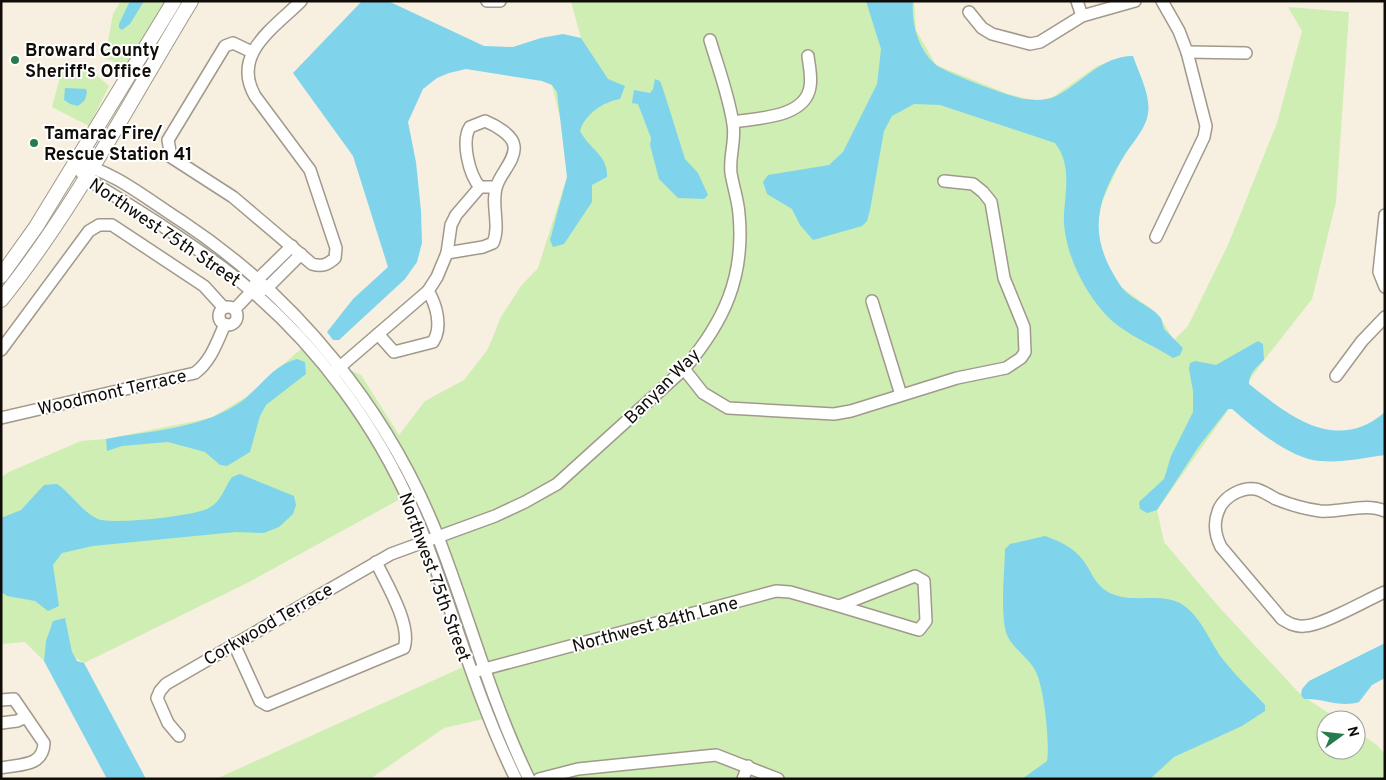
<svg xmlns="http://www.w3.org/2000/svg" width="1386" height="780" font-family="Overpass,sans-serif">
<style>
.green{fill:#ceeeb3}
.water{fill:#7fd4ec}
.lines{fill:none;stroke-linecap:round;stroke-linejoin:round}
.minor-casing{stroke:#a1998b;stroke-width:14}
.major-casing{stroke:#a1998b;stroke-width:16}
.minor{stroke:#fff;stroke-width:11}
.major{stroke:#fff;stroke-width:14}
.poi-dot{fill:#277b4d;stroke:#fff;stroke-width:2}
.labels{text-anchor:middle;stroke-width:4;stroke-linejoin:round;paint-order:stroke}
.poi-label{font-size:18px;font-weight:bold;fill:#100d08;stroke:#fff;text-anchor:start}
.street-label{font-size:18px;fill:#100d08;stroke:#fff}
</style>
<rect width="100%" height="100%" fill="#f7efe0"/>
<g class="green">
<polygon points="121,1 172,1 130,69 105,58 113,14"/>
<polygon points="571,1 914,1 916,30 936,65 1008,94 1037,101 1053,97 1097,66 1133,56 1148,103 1147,119 1119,165 1101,204 1097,233 1105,260 1121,287 1157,313 1174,340 1188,326 1228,245 1277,123 1302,31 1288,7 1349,12 1336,202 1312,299 1264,360 1157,510 1164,542 1219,607 1301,695 1339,720 1326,720 1326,750 1356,750 1356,731 1377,745 1385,754 1385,779 509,779 483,719 444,728 370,779 216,779 463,667 402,498 249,582 84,663 47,641 44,661 25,642 1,644 1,477 9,472 81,441 106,439 211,418 246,397 302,348 361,375 399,435 425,401 464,380 488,349 501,317 521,286 538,268 567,177 564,134 552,85 581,38"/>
<polygon points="63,67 88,68 109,86 89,126 52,107"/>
</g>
<g class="water">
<polygon points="130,1 144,1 130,24 122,30 119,28 119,24"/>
<path d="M362,1H388L484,46L513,47L541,38L563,34L581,38L608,79L625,86L620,99C603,102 585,114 580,131C590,150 608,155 607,177L592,185V202L564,244L553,247L550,240L567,177L557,92L552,85L542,81L466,69L449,73L437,78L423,89L408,122L416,162L421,211L422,243L417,262L405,279L339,340H333L327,332L353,299L388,267L353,156L293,73Z"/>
<path d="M866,1H913C911,23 918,49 935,64C945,73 1008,96 1024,99C1033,100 1044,101 1054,97C1082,84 1100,56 1133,56C1139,74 1153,99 1147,118C1144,130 1132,144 1125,154C1095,203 1087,235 1120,285C1129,299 1150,305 1161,318L1164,329L1183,348L1180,355L1173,358C1153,345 1129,336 1111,320C1085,295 1062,250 1064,213C1066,189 1071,163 1055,143L940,105L914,104L892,116L884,131L870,210L867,221L862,226L813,240L800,225L792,209L767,194L763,182L768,175L829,165L843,152L877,84L879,67L881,49Z"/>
<polygon points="655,79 660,81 664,92 685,159 698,173 708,195 704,199 678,198 659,179 650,145 651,138 638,104 632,103 634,90 650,93 653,89"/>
<polygon points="65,88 86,89 87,92 85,100 78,106 70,104 64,100"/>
<path d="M1258,341L1263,344L1264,360C1257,367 1249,373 1249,384C1289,416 1337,454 1385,412V455C1363,458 1341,463 1320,461C1290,459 1254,428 1232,409H1228L1199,446L1157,510L1147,513L1140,509L1139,502L1164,479L1171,456L1193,412V391L1189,369L1190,363L1195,361L1216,365Z"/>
<path d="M297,359L305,362L306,374L266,405L260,416L250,452L227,466L220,465L205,452L168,442L122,446L107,451L106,439C151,430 196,430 236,405C258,392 270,366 297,359Z"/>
<path d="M240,474L294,496L296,505L293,514L279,527L264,533L236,532L93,546L62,553L53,565L59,606L48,611L35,601L7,596L1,592V518L21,510L44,485L57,484C71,493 82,512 98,519C113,525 195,516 209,508C222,501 224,488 232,477Z"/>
<path d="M1045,536C1059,541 1073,547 1083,560C1092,572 1094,584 1108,592C1131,605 1162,591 1183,605C1200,616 1210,641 1221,657C1234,674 1251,690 1265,705V711L1242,726L1174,757L1150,779H1022L1047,761C1050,743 1044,685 1035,670C1028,657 1014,649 1008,637C999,620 1005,569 1005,549L1010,544Z"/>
<polygon points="65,618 72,652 77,661 84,663 146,779 107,779 44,661 46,641 53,621"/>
<path d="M1385,643V678L1372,685L1359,702C1340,708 1323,698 1304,699L1301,695L1302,689L1309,681Z"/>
</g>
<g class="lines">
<defs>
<g id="minor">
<polyline points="487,1 500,1"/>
<polyline points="1077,1 1082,16"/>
<polyline points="969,12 982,28 992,34 1030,44 1040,42 1082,16 1135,1"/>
<path d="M252,52L233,43L225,46L168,140L171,157L233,197L312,264C322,267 327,265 335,258L336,248L310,170L255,96C231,54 274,28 301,1"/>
<polyline points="1187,52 1246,53"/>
<path d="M733,122C757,118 805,118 810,87C812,77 809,65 808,56"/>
<path d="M75,164C111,168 152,203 183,222C296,297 388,410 438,537C469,617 491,701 529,779"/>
<path d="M81,172L85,178C132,206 179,235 223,268C315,337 386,435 426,542C456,621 478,702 516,779"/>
<polyline points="1385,215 1379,272 1385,287"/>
<polyline points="1156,237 1204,137 1206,126 1187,52 1179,31 1162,1"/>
<path d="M447,253L483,247L493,243C501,225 490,203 497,185C501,173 516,159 514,146C513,135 495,125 485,121L470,127C461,141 469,175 480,187H496"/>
<polyline points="261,290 266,289 301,254"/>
<polyline points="872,301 901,395"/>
<circle cx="228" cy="316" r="9"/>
<polyline points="235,309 252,291 257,280 292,246"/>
<path d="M378,334L394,352L433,342C443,327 436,304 428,291"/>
<polyline points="1,350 89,231 99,225 112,225 204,286 224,308"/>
<polyline points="684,369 703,393 728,408 834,414 851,411 957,378 1006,368 1021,358 1025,352 1024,327 1004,278 991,202 983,192 973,184 944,181"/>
<polyline points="334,372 428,291 437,277 447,253 451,225 456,215 480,187"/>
<polyline points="1336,376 1362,341 1385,317"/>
<path d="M1,418L195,373C211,361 217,342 225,324"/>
<path d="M1385,511C1366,502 1340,513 1320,511C1305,509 1291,505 1276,499C1270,496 1262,490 1255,489C1242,487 1226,496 1220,507C1213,521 1214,533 1221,547L1282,619C1289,623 1295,627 1304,626C1322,626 1366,600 1385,592"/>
<path d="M234,644L260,701L267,705L404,648C412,625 386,583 376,562"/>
<polyline points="477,671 776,591 790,592 839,606 915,576 924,581 926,621 919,630 839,606"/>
<path d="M1,700L14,699L44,743C43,767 20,764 1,768"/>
<polyline points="1,723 17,721 26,717"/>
<path d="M179,736L168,723L157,698L160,691L166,684L391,554L495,516L525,502L557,484L684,369C724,322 745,277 739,214C738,200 733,186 731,173C729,156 736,140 733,124C729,96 718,67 710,40"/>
<polyline points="539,779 578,769 716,755 778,779"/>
<polyline points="743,779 748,766"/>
</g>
<g id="major">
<polyline points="1,276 36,227 174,1"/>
<path d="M1,300C75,208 130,101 191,1"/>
</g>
</defs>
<use href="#minor" class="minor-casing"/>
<use href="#major" class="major-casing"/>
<use href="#minor" class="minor"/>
<use href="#major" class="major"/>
</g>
<g class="poi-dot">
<circle cx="15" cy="60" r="5"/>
<circle cx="34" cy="143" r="5"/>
</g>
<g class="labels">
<g class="poi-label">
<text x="25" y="56">Broward County<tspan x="25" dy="21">Sheriff's Office</tspan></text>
<text x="44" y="139">Tamarac Fire/<tspan x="44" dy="21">Rescue Station 41</tspan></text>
</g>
<g class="street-label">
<text transform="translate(165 232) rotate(34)" y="6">Northwest 75th Street</text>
<text transform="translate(662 386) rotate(-45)" y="6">Banyan Way</text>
<text transform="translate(112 392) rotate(-13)" y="6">Woodmont Terrace</text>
<text transform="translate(435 577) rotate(70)" y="6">Northwest 75th Street</text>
<text transform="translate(268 624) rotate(-30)" y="6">Corkwood Terrace</text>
<text transform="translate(655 624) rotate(-15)" y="6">Northwest 84th Lane</text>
</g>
</g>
<rect width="1386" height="780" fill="none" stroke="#100d08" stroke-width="5"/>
<g transform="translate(1341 735) rotate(75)"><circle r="24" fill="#ffffff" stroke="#9f9e9c"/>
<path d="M0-4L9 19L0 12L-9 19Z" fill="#277b4d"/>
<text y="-8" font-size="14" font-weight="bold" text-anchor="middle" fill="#100d08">N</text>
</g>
</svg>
